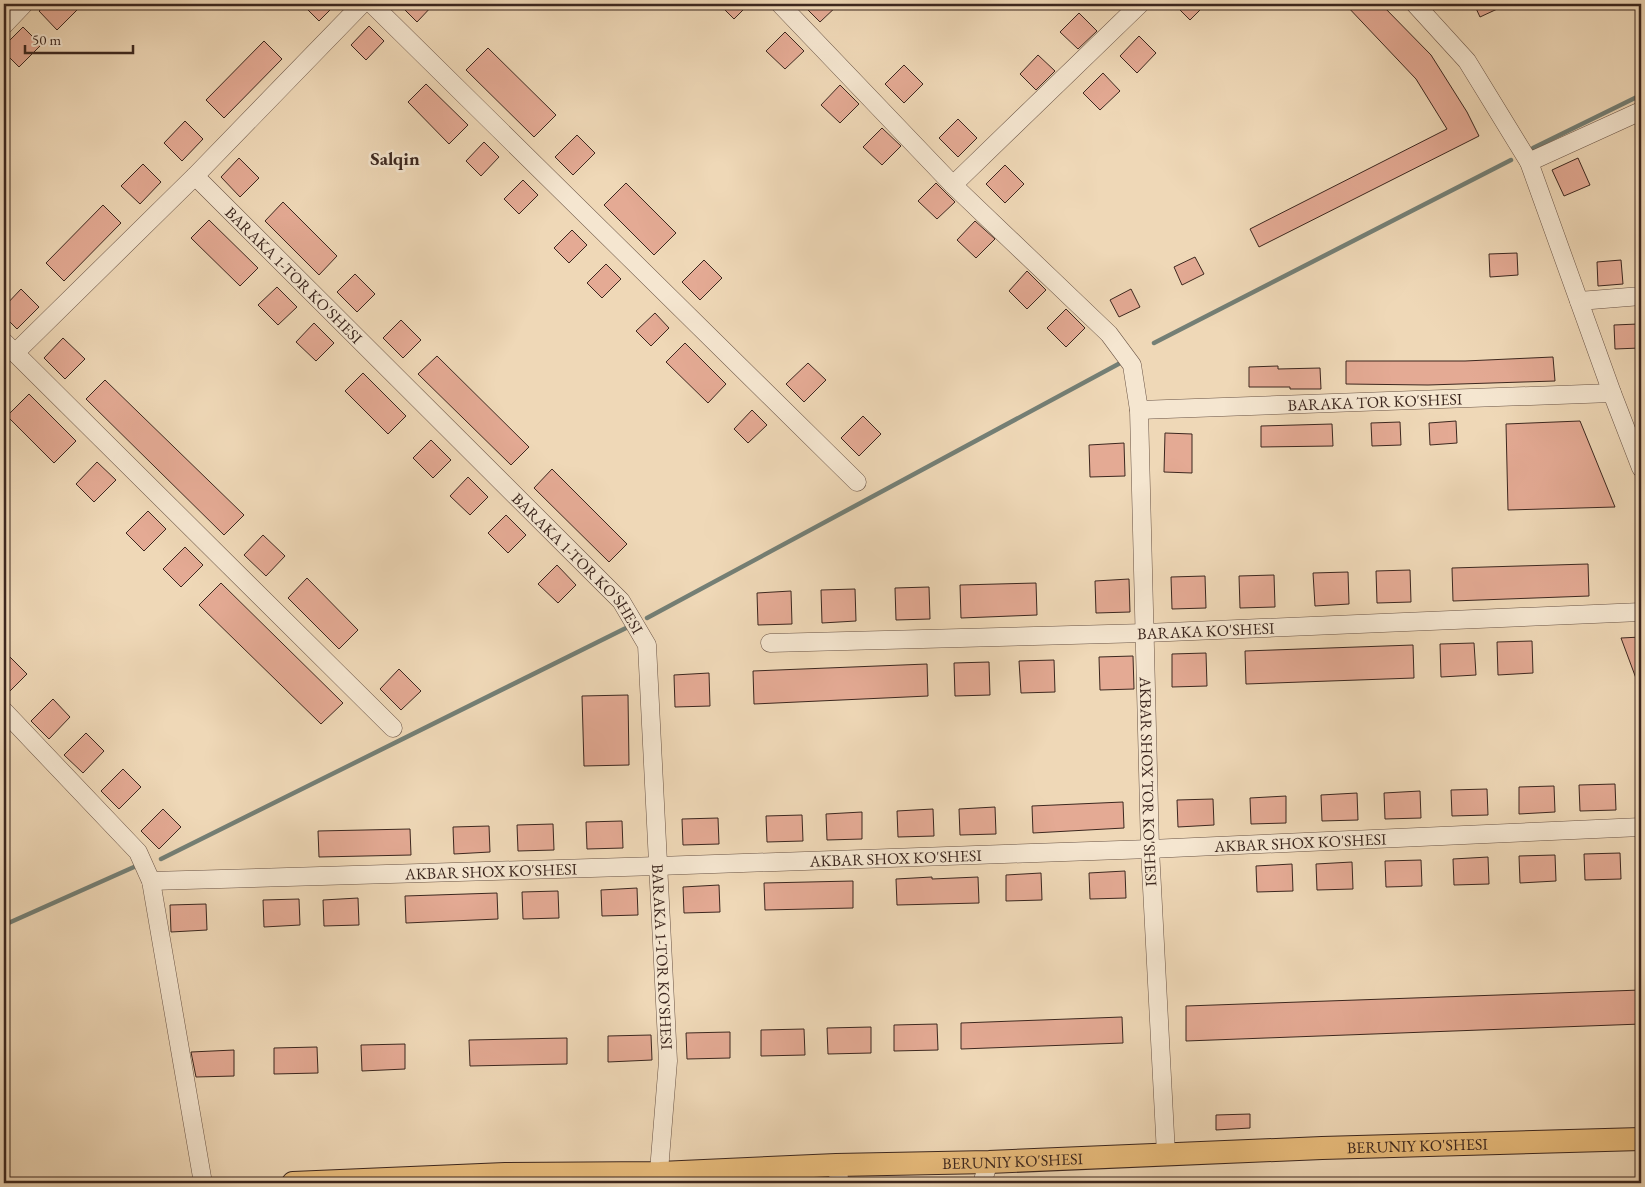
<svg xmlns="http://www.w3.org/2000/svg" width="1645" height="1187" font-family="'EB Garamond',serif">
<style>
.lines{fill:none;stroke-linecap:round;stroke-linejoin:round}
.stream{stroke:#747f75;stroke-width:4.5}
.building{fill:#e4aa94;stroke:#3c271f}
.minor-casing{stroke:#695345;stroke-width:19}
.major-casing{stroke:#3c271f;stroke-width:24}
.minor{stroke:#f5e6d0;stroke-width:18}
.major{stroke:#e8bc7c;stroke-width:22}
.labels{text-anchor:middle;stroke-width:5;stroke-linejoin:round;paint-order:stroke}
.street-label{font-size:16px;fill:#3c271f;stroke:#f5e6d0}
.quarter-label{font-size:19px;font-weight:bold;fill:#3c271f;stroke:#f5e6d0}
</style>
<rect width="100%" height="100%" fill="#efd8b7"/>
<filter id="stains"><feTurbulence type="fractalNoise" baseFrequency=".004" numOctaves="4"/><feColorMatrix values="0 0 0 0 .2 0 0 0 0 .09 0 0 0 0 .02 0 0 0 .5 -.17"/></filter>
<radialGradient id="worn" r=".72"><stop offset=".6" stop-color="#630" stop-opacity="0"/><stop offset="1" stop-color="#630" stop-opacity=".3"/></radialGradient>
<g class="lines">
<g class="stream">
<polyline points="1533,148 1641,95"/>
<polyline points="1154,343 1511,160"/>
<polyline points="647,618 1124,361"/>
<polyline points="161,859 626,628"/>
<polyline points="4,925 134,867"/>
</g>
</g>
<g class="building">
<polygon points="47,4 83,4 57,30 39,11"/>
<polygon points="302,4 336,4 319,21"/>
<polygon points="399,4 434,4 417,22"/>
<polygon points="719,4 749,4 734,19"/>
<polygon points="802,4 839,4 820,22"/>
<polygon points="1174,4 1206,4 1190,20"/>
<polygon points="1345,4 1381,4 1431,55 1467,112 1479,136 1259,247 1250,229 1447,129 1416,79"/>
<polygon points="1474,4 1508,4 1480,17"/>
<polygon points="1079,13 1097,31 1078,49 1060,32"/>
<polygon points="369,26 384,41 366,60 351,45"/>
<polygon points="23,27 41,45 19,67 4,52 4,46"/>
<polygon points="785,32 804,51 785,69 766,51"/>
<polygon points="1139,36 1156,53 1137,73 1120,56"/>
<polygon points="264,41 282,59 224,118 206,100"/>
<polygon points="488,48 556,115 534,137 466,70"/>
<polygon points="1038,55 1055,71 1036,90 1020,74"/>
<polygon points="904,65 923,84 904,103 885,84"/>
<polygon points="1103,73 1120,91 1100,110 1083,93"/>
<polygon points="426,84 468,125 449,144 408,102"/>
<polygon points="840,85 859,104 840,123 821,105"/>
<polygon points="958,119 977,138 958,157 939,138"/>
<polygon points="185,121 203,139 182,161 164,143"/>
<polygon points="882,128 901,146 882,165 863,147"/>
<polygon points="577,135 595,153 573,175 555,157"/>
<polygon points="484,142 499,157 481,176 466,161"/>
<polygon points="239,158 259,178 240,197 221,177"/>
<polygon points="1578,158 1590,185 1564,196 1552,170"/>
<polygon points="143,164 161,182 140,204 121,186"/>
<polygon points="1005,165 1024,184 1005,203 986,184"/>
<polygon points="523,180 538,195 519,214 504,199"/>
<polygon points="626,183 676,233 654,255 604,205"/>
<polygon points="936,183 955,202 937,219 918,201"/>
<polygon points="283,202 337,256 319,275 265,221"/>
<polygon points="103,205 121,223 64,281 46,263"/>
<polygon points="209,220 258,268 240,286 191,238"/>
<polygon points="975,221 995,239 976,258 957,240"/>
<polygon points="572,230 587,245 569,263 554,248"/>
<polygon points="1517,253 1518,275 1490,277 1489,254"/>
<polygon points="1195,257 1204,274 1182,285 1174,267"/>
<polygon points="704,260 722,278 700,300 682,282"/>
<polygon points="1621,260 1623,284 1598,286 1597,262"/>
<polygon points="606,264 621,279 602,298 587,283"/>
<polygon points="1027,271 1046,290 1027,309 1009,291"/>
<polygon points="355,274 375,294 357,312 337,292"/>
<polygon points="277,287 297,307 278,325 258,305"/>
<polygon points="21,289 39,307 17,329 4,316 4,307"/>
<polygon points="1131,289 1140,307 1119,317 1110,300"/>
<polygon points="1066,309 1085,328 1066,347 1047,328"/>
<polygon points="655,313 669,328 651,346 636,331"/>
<polygon points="401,320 421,340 403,358 383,338"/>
<polygon points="314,323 334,343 316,361 296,342"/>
<polygon points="1638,324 1640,348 1615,349 1614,325"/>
<polygon points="63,338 85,359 65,379 44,358"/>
<polygon points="685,343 726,384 708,403 666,362"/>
<polygon points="437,356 529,447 511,465 418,374"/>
<polygon points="1553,357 1555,381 1428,385 1346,384 1346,361 1465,361"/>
<polygon points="808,363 826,380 804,402 786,384"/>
<polygon points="1278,366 1278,369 1320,368 1321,389 1290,389 1290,387 1249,387 1249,367"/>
<polygon points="363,373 406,416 388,434 345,391"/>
<polygon points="105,380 244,515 224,535 86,399"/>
<polygon points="29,394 76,441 54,463 7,416"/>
<polygon points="752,410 767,425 748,443 734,429"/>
<polygon points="863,416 881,434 859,456 841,438"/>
<polygon points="1456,421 1457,443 1430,445 1429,423"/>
<polygon points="1580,421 1615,507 1508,510 1506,424"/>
<polygon points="1400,422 1401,445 1372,446 1371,423"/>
<polygon points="1332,424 1333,446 1261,447 1261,426"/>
<polygon points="1165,433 1192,434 1192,473 1164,472"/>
<polygon points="431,440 451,460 433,478 413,458"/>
<polygon points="1124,443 1125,476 1090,477 1089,445"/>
<polygon points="97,462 116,480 94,502 76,484"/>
<polygon points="552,469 627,544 609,562 534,488"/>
<polygon points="468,477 488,497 470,515 450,496"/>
<polygon points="148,511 166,529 144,551 126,533"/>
<polygon points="506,515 526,535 508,553 488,533"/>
<polygon points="263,535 285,556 266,576 244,555"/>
<polygon points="185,547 203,565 181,587 163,569"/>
<polygon points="1588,564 1589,596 1453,601 1452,568"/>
<polygon points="557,565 576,585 558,603 538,584"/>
<polygon points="1410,570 1411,602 1377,603 1376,571"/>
<polygon points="1348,572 1349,604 1315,606 1313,573"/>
<polygon points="1274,575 1275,607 1240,608 1239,576"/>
<polygon points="1205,576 1206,608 1172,609 1171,577"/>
<polygon points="307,578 358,630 339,649 288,598"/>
<polygon points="1129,579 1130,612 1096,613 1095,581"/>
<polygon points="221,583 343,703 321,724 199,605"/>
<polygon points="1036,583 1037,615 961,618 960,585"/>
<polygon points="929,587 930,619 896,620 895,588"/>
<polygon points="855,589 856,621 822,623 821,590"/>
<polygon points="791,591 792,624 758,625 757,593"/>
<polygon points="1641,637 1641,689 1640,689 1621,638"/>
<polygon points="1532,641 1533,673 1498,675 1497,642"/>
<polygon points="1474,643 1476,675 1441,677 1440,644"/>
<polygon points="1413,645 1414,678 1246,684 1245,651"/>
<polygon points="1206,653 1207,686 1172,687 1172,654"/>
<polygon points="9,656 27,674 4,697 4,661"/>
<polygon points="1133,656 1134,689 1100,690 1099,657"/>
<polygon points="1054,660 1055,692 1021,693 1019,661"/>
<polygon points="989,662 990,695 955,696 954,663"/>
<polygon points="927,664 928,696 754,704 753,671"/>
<polygon points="399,669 421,691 401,710 380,689"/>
<polygon points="709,673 710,706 675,707 674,675"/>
<polygon points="628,695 629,765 584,766 582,696"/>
<polygon points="53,699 70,717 49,739 31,721"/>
<polygon points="86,733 104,751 83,773 64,755"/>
<polygon points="123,769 141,787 119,809 101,791"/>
<polygon points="1615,784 1616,810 1580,811 1579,785"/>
<polygon points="1554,786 1555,812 1519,814 1519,787"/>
<polygon points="1487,789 1488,815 1452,816 1451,790"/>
<polygon points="1420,791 1421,818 1385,819 1384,793"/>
<polygon points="1357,793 1358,820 1322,821 1321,795"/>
<polygon points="1286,796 1286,823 1251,824 1250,798"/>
<polygon points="1213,799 1214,825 1178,827 1177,800"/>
<polygon points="1123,802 1124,828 1033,833 1032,806"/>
<polygon points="995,807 996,834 960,835 959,809"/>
<polygon points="163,809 181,827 159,849 141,831"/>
<polygon points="933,809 934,836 898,837 897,811"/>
<polygon points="862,812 862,839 827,840 826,814"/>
<polygon points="802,815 803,841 767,842 766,816"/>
<polygon points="718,818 719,844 683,845 682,819"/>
<polygon points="622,821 623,848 587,849 586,822"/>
<polygon points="553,824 554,850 518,851 517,825"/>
<polygon points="489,826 490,852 454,854 453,827"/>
<polygon points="410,829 411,855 319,857 318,831"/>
<polygon points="1620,853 1621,879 1585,880 1584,854"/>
<polygon points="1555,855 1556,881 1520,883 1519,856"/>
<polygon points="1488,857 1489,884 1454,885 1453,859"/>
<polygon points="1421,860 1422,886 1386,887 1385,861"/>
<polygon points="1352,862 1353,889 1317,890 1316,864"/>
<polygon points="1292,864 1293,891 1257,892 1256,866"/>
<polygon points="1125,871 1126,898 1090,899 1089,873"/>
<polygon points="1041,873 1042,900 1006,901 1006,875"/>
<polygon points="932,877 932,879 978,877 979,903 897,905 896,879"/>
<polygon points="853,881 853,908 765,910 764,883"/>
<polygon points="719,885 720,912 684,913 683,887"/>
<polygon points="637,888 638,915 602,916 601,890"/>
<polygon points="558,891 559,918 523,919 522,892"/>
<polygon points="497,893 498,919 406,923 405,896"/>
<polygon points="358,898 359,925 324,926 323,900"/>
<polygon points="299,899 300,925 264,927 263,900"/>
<polygon points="206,904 207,930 171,932 170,905"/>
<polygon points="1641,990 1641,1024 1186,1041 1186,1006"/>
<polygon points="1122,1017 1123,1043 961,1049 961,1023"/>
<polygon points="937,1024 938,1050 894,1051 894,1025"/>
<polygon points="871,1027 871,1053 828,1054 827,1028"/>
<polygon points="804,1029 805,1055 761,1056 761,1030"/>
<polygon points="730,1032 730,1058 687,1059 686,1033"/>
<polygon points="651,1035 652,1060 608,1062 608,1036"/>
<polygon points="567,1038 567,1064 470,1066 469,1040"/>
<polygon points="405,1044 405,1069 362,1071 361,1045"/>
<polygon points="317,1047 318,1073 274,1074 274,1048"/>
<polygon points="234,1050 234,1076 196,1077 191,1052"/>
<polygon points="1250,1114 1250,1128 1216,1130 1216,1115"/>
</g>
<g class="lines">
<defs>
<g id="minor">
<polyline points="372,4 857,482"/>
<path id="s1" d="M780,4L953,185L1109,334L1132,365L1139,410L1150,849L1166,1154"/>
<polyline points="1415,4 1467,61 1529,162 1612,393 1641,468"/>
<polyline points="4,25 24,4"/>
<polyline points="1529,162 1641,111"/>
<path id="s2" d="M195,176L621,601L647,645L668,1061L658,1183"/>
<polyline points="953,185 1140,4"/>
<polyline points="1579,301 1641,296"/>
<polyline points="4,342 393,728"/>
<polyline points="15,353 195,176 362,4"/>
<path id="s3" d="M1139,410L1612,393"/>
<path id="s4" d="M770,643L1145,633L1641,612"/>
<polyline points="4,711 138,852 151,881 203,1183"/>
<path id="s5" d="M151,881L658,866L1150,849L1641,827"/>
<polyline points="836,1165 840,1183"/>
<polyline points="982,1183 989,1162"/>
</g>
<g id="major">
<path id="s6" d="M293,1183L505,1174L660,1173L836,1165L989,1162L1322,1148L1641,1139"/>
</g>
</defs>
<use href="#minor" class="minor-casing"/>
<use href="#major" class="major-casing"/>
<use href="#minor" class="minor"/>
<use href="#major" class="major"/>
</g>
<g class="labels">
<g class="street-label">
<text dy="6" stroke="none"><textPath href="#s2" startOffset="140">BARAKA 1-TOR KO'SHESI</textPath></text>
<text dy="6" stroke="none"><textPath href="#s3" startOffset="236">BARAKA TOR KO'SHESI</textPath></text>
<text dy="6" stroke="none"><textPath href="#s2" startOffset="545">BARAKA 1-TOR KO'SHESI</textPath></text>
<text dy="6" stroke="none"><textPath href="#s4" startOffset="436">BARAKA KO'SHESI</textPath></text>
<text dy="6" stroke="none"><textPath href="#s1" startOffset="922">AKBAR SHOX TOR KO'SHESI</textPath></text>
<text dy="6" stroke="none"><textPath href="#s5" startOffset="1150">AKBAR SHOX KO'SHESI</textPath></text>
<text dy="6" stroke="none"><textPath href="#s5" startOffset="745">AKBAR SHOX KO'SHESI</textPath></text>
<text dy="6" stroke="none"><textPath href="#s5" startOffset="340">AKBAR SHOX KO'SHESI</textPath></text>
<text dy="6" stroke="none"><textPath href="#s2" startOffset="965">BARAKA 1-TOR KO'SHESI</textPath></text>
<text dy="6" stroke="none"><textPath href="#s6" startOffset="1125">BERUNIY KO'SHESI</textPath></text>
<text dy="6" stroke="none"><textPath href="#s6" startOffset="720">BERUNIY KO'SHESI</textPath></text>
</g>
<g class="quarter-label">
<text x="395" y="165">Salqin</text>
</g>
</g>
<rect width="1645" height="1187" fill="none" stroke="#efd8b7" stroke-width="20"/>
<rect x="5" y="5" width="1635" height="1177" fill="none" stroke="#3c271f" stroke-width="2.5"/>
<rect x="10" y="10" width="1625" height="1167" fill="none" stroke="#3c271f"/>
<path d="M25 45v8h108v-8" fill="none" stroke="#3c271f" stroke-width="2.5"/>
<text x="32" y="45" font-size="15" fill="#3c271f" stroke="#f5e6d0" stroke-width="4" paint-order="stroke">50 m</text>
<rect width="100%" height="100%" filter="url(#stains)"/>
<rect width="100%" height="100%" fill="url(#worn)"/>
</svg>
